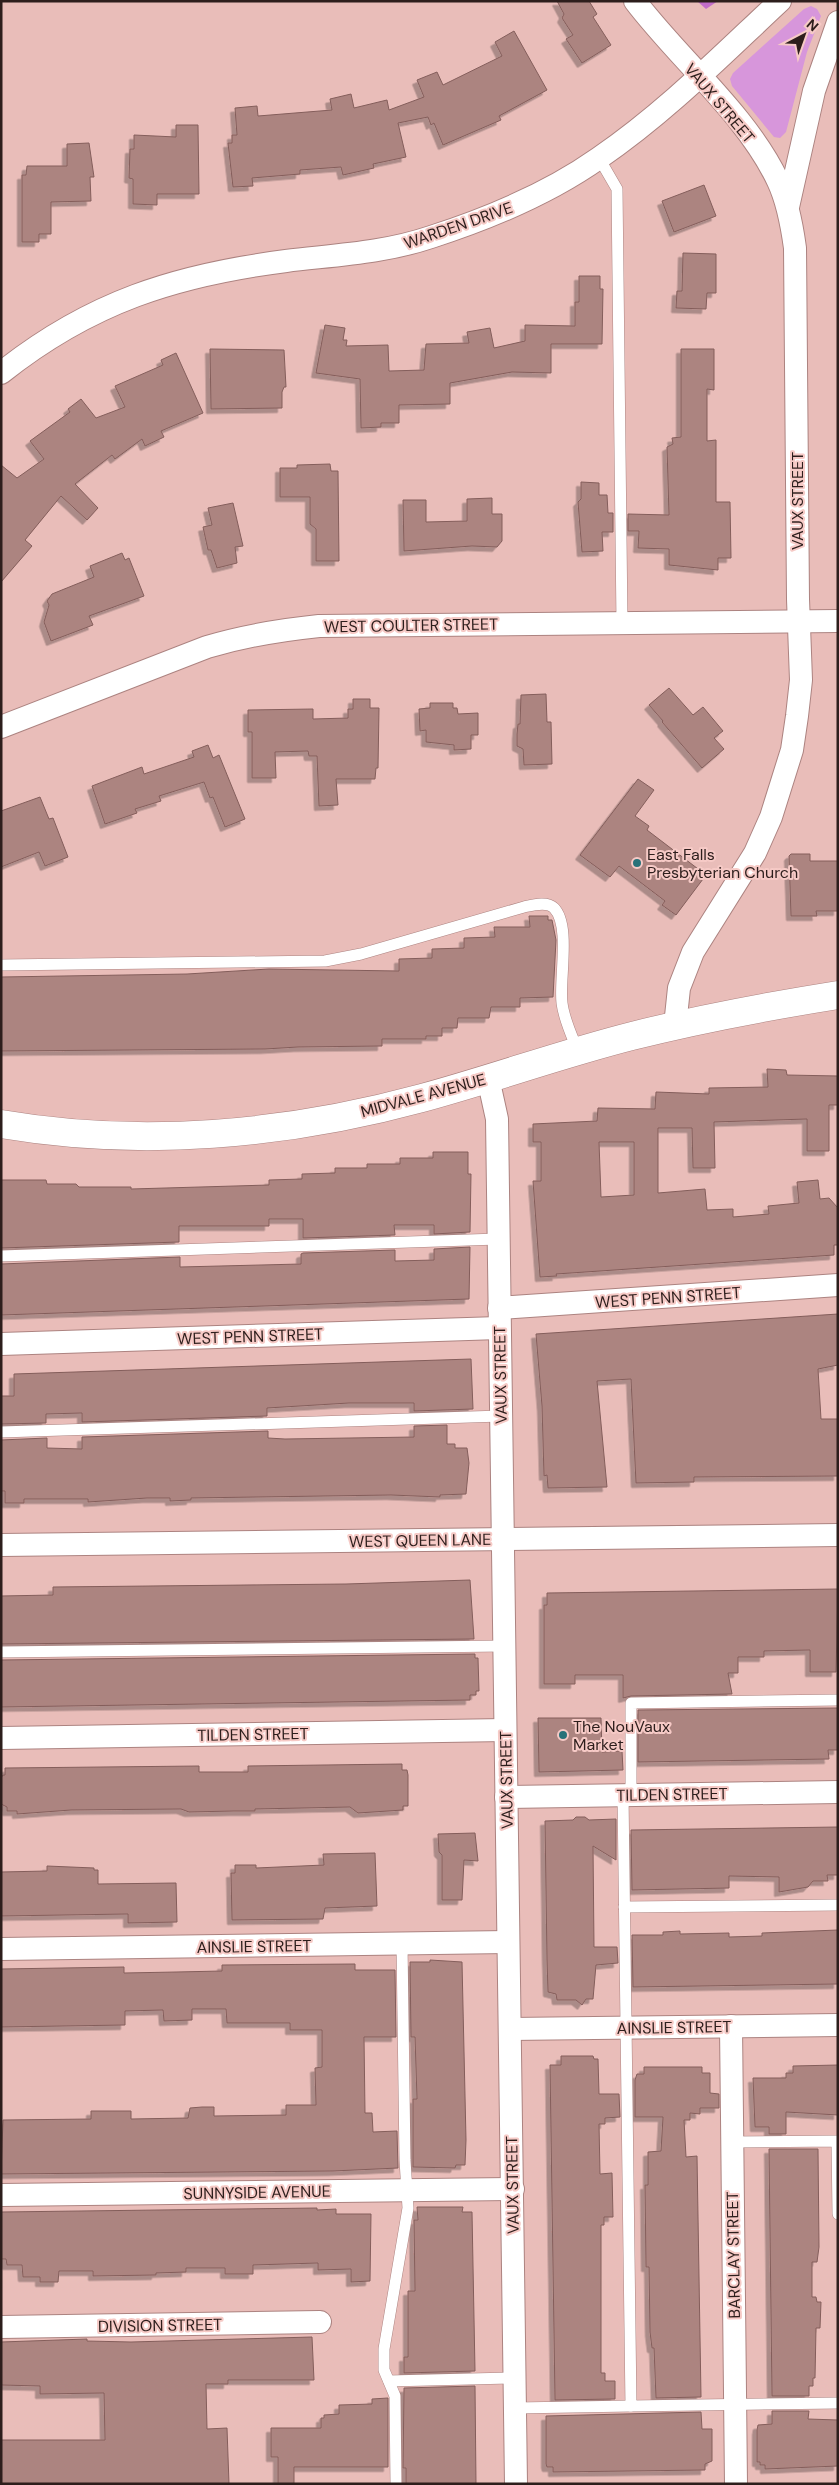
<svg xmlns="http://www.w3.org/2000/svg" width="839" height="2485" font-family="'DM Sans',sans-serif">
<style>
.green{fill:#d796db}
.forest{fill:#c26dc8}
.building{fill:#ac8480;stroke:#845e5b;fill-rule:evenodd;filter:url(#shadow)}
.lines{fill:none;stroke-linecap:round;stroke-linejoin:round}
.service-casing{stroke:#ac8380;stroke-width:12}
.minor-casing{stroke:#ac8380;stroke-width:24}
.tertiary-casing{stroke:#ac8380;stroke-width:29}
.service{stroke:#fff;stroke-width:11}
.minor{stroke:#fff;stroke-width:22}
.tertiary{stroke:#fff;stroke-width:28}
.poi-dot{fill:#287279;stroke:#f6cac6;stroke-width:2}
.labels{text-anchor:middle;stroke-width:4;stroke-linejoin:round;paint-order:stroke}
.street-label{font-size:16px;fill:#2d1e1c;stroke:#f6cac6}
.poi-label{font-size:16px;fill:#2d1e1c;stroke:#f6cac6;text-anchor:start}
</style>
<defs>
<filter id="shadow"><feDropShadow dx="-4.5" dy="4.5" stdDeviation="0" flood-color="#0004"/></filter>
</defs>
<rect width="100%" height="100%" fill="#e9bdb9"/>
<polygon class="green" points="811,6 817,9 821,16 807,52 786,132 780,138 774,137 732,86 730,79 733,73 804,9"/>
<polygon class="forest" points="697,1 718,1 706,9"/>
<g class="building">
<polygon points="557,1 589,1 597,14 593,17 611,45 582,63 566,39 573,35 562,18 564,14"/>
<polygon points="514,31 547,90 499,116 501,120 443,145 434,123 431,125 428,117 398,123 406,157 373,164 374,168 343,175 341,167 300,170 300,174 252,178 253,186 233,187 228,143 232,143 232,135 237,135 235,108 257,106 258,116 332,110 330,99 351,94 354,108 387,100 389,110 424,97 417,80 437,72 443,85 502,56 495,42"/>
<polygon points="176,125 198,125 199,194 157,194 157,205 133,204 133,179 129,178 130,149 134,149 134,135 176,137"/>
<polygon points="89,143 94,177 90,177 91,201 51,202 51,234 39,234 39,242 22,242 22,175 26,175 27,166 67,166 67,144"/>
<polygon points="704,185 716,216 674,232 662,201"/>
<polygon points="683,253 716,254 716,293 707,293 706,309 676,308 677,291 682,291"/>
<polygon points="579,276 600,276 600,289 603,289 602,344 551,344 551,373 512,372 450,383 450,404 399,405 399,423 381,423 381,427 361,428 360,379 316,373 325,325 345,328 343,340 347,340 346,346 388,345 389,371 424,370 426,344 469,343 467,332 490,328 494,348 525,341 525,325 575,326 575,302 579,302"/>
<polygon points="210,349 284,350 286,387 284,387 282,392 282,408 211,409"/>
<polygon points="681,349 714,349 714,390 707,389 707,441 716,440 716,502 730,502 731,558 718,558 718,570 669,565 669,549 638,548 639,531 628,531 628,514 669,515 667,447 673,444 672,438 681,437"/>
<polygon points="176,353 203,413 161,431 164,437 145,446 142,439 115,459 112,455 75,484 98,508 87,520 61,496 25,540 32,546 1,582 1,465 17,478 44,459 30,441 70,412 68,409 81,399 96,418 125,407 115,386 163,365 161,360"/>
<polygon points="330,464 331,471 338,471 339,561 316,561 316,529 310,524 310,497 280,497 280,468 297,468 297,465"/>
<polygon points="581,482 599,483 599,495 607,495 608,513 613,513 613,532 602,532 603,551 582,552 578,502 581,499"/>
<polygon points="492,498 492,514 502,514 502,541 497,547 472,546 404,551 403,500 426,500 426,522 467,521 467,499"/>
<polygon points="233,503 243,546 235,547 237,563 217,568 211,550 208,550 203,527 212,525 208,508"/>
<polygon points="122,553 125,560 129,558 144,596 89,616 93,625 51,641 44,622 49,605 47,601 52,594 94,577 90,566"/>
<polygon points="669,688 693,715 703,707 723,731 714,738 724,749 702,768 662,722 663,721 649,705"/>
<polygon points="546,694 547,722 551,722 552,764 524,765 523,749 517,746 517,734 518,724 520,724 521,695"/>
<polygon points="353,699 370,699 370,708 379,708 378,768 376,768 375,779 336,779 338,805 319,806 317,756 309,756 308,751 275,752 276,778 252,778 252,732 248,732 248,710 313,709 313,719 348,718 348,709 353,709"/>
<polygon points="430,703 453,703 453,708 457,708 458,714 478,713 478,735 471,735 471,749 454,750 454,745 426,742 426,730 420,731 419,709 430,708"/>
<polygon points="208,745 213,758 219,755 245,819 225,827 213,797 210,798 204,782 159,796 161,801 135,809 137,813 105,824 92,786 142,767 144,774 194,757 192,751"/>
<polygon points="638,779 654,790 635,816 649,826 647,830 706,875 676,915 662,905 665,901 619,866 610,877 580,855"/>
<polygon points="40,797 49,819 53,818 68,857 45,866 39,852 1,867 1,811"/>
<polygon points="791,854 810,854 810,861 838,861 838,911 816,911 817,916 791,916 789,856"/>
<polygon points="529,916 548,916 548,920 552,920 556,940 553,997 520,998 520,1007 491,1007 489,1018 458,1018 457,1028 442,1028 442,1036 426,1036 426,1039 382,1039 382,1046 298,1047 265,1049 1,1051 1,977 187,974 269,969 399,971 399,959 432,958 432,949 464,948 464,938 495,937 494,927 530,927"/>
<path d="M767,1069L786,1070L787,1075L838,1076V1105H829V1151H807V1119L714,1122L715,1168H693L692,1128H658V1193L705,1189L707,1210L733,1209V1217L769,1214L768,1206L799,1203L797,1182L818,1180L820,1199L829,1198L838,1208V1245H834V1255L556,1274L557,1276L540,1277L533,1181H541V1142H533V1124L597,1121L598,1108L655,1109L656,1092L709,1094V1088L768,1087ZM599,1142H634V1195L601,1197Z"/>
<polygon points="433,1152 468,1152 468,1174 471,1174 470,1232 434,1234 434,1225 394,1225 395,1235 303,1238 303,1219 269,1219 269,1226 179,1226 179,1242 1,1248 1,1180 46,1180 47,1184 76,1184 79,1187 131,1187 131,1189 269,1185 269,1180 302,1179 302,1174 335,1173 335,1168 367,1168 367,1164 400,1164 400,1158 433,1158"/>
<polygon points="470,1247 469,1299 1,1315 1,1264 180,1257 180,1267 301,1264 301,1254 303,1253 395,1250 395,1261 434,1260 434,1249"/>
<polygon points="838,1314 838,1365 818,1369 821,1419 838,1419 838,1476 694,1477 694,1482 636,1483 631,1379 597,1381 607,1487 548,1488 547,1475 544,1476 542,1406 536,1334"/>
<polygon points="471,1359 473,1409 414,1411 414,1403 349,1403 267,1408 267,1416 82,1422 82,1413 46,1414 46,1423 1,1424 1,1396 14,1396 14,1374"/>
<polygon points="447,1425 447,1444 455,1444 455,1448 467,1448 469,1463 466,1494 440,1495 440,1497 391,1495 191,1498 191,1500 170,1501 170,1498 147,1498 88,1502 88,1499 24,1499 24,1503 5,1503 5,1491 1,1491 1,1440 47,1438 47,1448 82,1449 82,1437 268,1431 268,1438 285,1439 414,1437 414,1426"/>
<polygon points="470,1580 474,1639 1,1644 1,1596 53,1595 53,1587 346,1584"/>
<polygon points="838,1589 836,1672 810,1672 810,1650 764,1651 764,1657 738,1657 738,1673 728,1673 732,1694 631,1696 623,1698 623,1675 575,1675 575,1684 544,1684 544,1605 547,1605 547,1593"/>
<polygon points="475,1654 475,1658 478,1658 479,1691 476,1691 476,1695 470,1695 470,1700 1,1707 1,1660"/>
<polygon points="838,1708 838,1750 828,1750 829,1759 638,1762 638,1710"/>
<polygon points="538,1718 601,1718 602,1752 622,1751 623,1770 539,1772"/>
<polygon points="402,1764 402,1770 407,1770 408,1775 408,1806 403,1806 403,1810 358,1813 350,1807 255,1809 255,1811 234,1811 189,1812 181,1809 71,1810 17,1814 17,1811 7,1811 7,1807 1,1804 1,1778 3,1775 5,1775 5,1768 199,1766 199,1772 248,1772 248,1766"/>
<polygon points="576,1817 585,1817 589,1820 616,1819 616,1860 593,1846 594,1947 617,1947 618,1963 596,1965 593,1999 586,1999 582,2005 576,2000 557,2000 556,1994 548,1992 547,1960 545,1821 573,1820"/>
<polygon points="838,1827 838,1875 827,1875 828,1881 813,1881 808,1887 779,1892 779,1877 729,1876 729,1888 632,1890 631,1830"/>
<polygon points="475,1833 478,1861 464,1860 462,1900 442,1900 442,1855 439,1852 438,1834"/>
<polygon points="375,1853 377,1906 325,1908 323,1919 232,1920 231,1873 235,1873 235,1865 256,1865 256,1868 324,1865 323,1854"/>
<polygon points="47,1866 94,1868 94,1870 98,1870 98,1884 176,1883 177,1922 128,1923 128,1914 1,1916 1,1872 47,1871"/>
<polygon points="838,1930 838,1984 633,1987 632,1935 663,1935 663,1932 680,1931 680,1934 729,1933 729,1937 762,1936 762,1933"/>
<polygon points="430,1960 462,1962 466,2140 465,2165 456,2165 455,2168 413,2167 413,2099 417,2099 415,2037 411,2037 410,1962 430,1962"/>
<polygon points="355,1964 355,1970 395,1970 396,2037 364,2037 365,2113 372,2113 373,2132 397,2131 398,2168 333,2171 1,2174 3,2120 91,2119 91,2111 131,2111 131,2119 188,2118 190,2108 202,2107 214,2107 214,2116 286,2115 286,2105 316,2105 315,2068 322,2067 322,2030 290,2030 290,2023 227,2023 226,2009 192,2009 192,2020 164,2021 163,2010 125,2011 125,2025 1,2027 1,1969 124,1967 124,1973 176,1972 222,1971 222,1965"/>
<polygon points="561,2056 593,2056 594,2059 598,2059 599,2094 619,2094 620,2117 605,2118 605,2124 599,2124 600,2174 612,2173 613,2217 604,2217 604,2225 601,2225 601,2373 605,2373 605,2381 615,2381 615,2399 555,2400 550,2065 561,2065"/>
<polygon points="838,2065 838,2115 786,2112 786,2134 769,2134 769,2127 755,2127 753,2078 786,2078 786,2073 793,2073 793,2066"/>
<polygon points="644,2067 702,2067 702,2073 710,2073 710,2093 719,2094 719,2108 700,2108 700,2114 690,2113 690,2120 684,2120 686,2157 697,2156 701,2397 656,2398 654,2348 652,2348 650,2332 649,2267 646,2267 645,2185 648,2185 648,2152 661,2151 663,2117 635,2117 635,2080 637,2074 644,2074"/>
<polygon points="769,2149 818,2149 819,2247 817,2262 812,2262 812,2297 816,2297 817,2302 821,2302 820,2328 816,2328 815,2378 813,2378 813,2386 809,2386 809,2396 772,2396"/>
<polygon points="417,2207 463,2207 462,2212 472,2212 475,2371 404,2373 404,2357 408,2357 408,2291 415,2291 414,2220 418,2220"/>
<polygon points="317,2208 317,2210 336,2209 336,2214 371,2214 370,2281 351,2282 351,2269 318,2270 318,2263 253,2265 253,2274 225,2274 225,2268 186,2268 186,2272 156,2273 156,2275 93,2276 93,2271 59,2271 58,2282 40,2282 40,2277 23,2277 22,2265 7,2265 6,2259 1,2259 1,2212"/>
<polygon points="312,2337 314,2380 228,2380 228,2384 206,2384 207,2429 227,2428 229,2484 1,2484 1,2440 105,2440 104,2393 40,2394 40,2386 1,2385 1,2342 87,2339 87,2341 131,2342"/>
<polygon points="475,2386 476,2484 406,2484 406,2468 403,2468 404,2388"/>
<polygon points="388,2398 388,2467 294,2467 294,2484 278,2484 278,2457 271,2457 271,2428 321,2428 321,2418 324,2418 324,2415 339,2414 339,2405 372,2404 372,2399"/>
<polygon points="772,2411 809,2411 808,2419 838,2420 838,2466 765,2469 765,2465 760,2465 760,2462 757,2462 757,2430 758,2425 772,2424"/>
<polygon points="701,2412 702,2429 712,2429 712,2461 705,2464 705,2470 553,2472 553,2467 547,2467 546,2464 546,2416"/>
</g>
<g class="lines">
<defs>
<g id="service">
<polyline points="599,158 617,189 622,623"/>
<path d="M1,965L325,961L361,954L524,907C533,905 547,901 554,908C571,925 559,980 562,1003C564,1020 572,1036 578,1051"/>
<polyline points="1,1256 498,1239"/>
<polyline points="1,1432 501,1416"/>
<polyline points="1,1652 504,1646"/>
<polyline points="623,1795 631,2406 838,2403"/>
<polyline points="631,1795 631,1703 838,1700"/>
<polyline points="624,1907 838,1905"/>
<polyline points="732,2142 837,2141 838,2214"/>
<polyline points="389,2381 515,2378"/>
<polyline points="516,2408 631,2406"/>
<polyline points="396,2484 395,2396 384,2370 384,2349 408,2208 405,2160 402,1944"/>
</g>
<g id="minor">
<path d="M635,1C679,59 747,115 778,181C788,202 792,226 795,248L798,599L801,680L797,716L792,750L771,817L755,853L693,952L679,988L675,1026"/>
<polyline points="788,207 814,91 838,22"/>
<path d="M1,373C90,302 176,275 286,261C335,255 384,253 431,237C490,218 548,194 599,158C665,113 722,55 780,1"/>
<path d="M1,727L207,647C244,636 280,630 319,626L838,621"/>
<polyline points="488,1078 497,1119 516,2484"/>
<polyline points="499,1308 838,1285"/>
<polyline points="1,1344 499,1328"/>
<polyline points="1,1545 838,1535"/>
<polyline points="1,1738 505,1730"/>
<polyline points="506,1797 838,1792"/>
<polyline points="1,1949 508,1942"/>
<polyline points="731,2026 736,2484"/>
<polyline points="510,2029 838,2025"/>
<polyline points="1,2195 513,2189"/>
<polyline points="1,2327 320,2322"/>
</g>
<path id="tertiary" d="M1,1124C141,1148 286,1135 422,1098C492,1079 561,1054 632,1036C699,1019 769,1006 838,995"/>
</defs>
<use href="#service" class="service-casing"/>
<use href="#minor" class="minor-casing"/>
<use href="#tertiary" class="tertiary-casing"/>
<use href="#service" class="service"/>
<use href="#minor" class="minor"/>
<use href="#tertiary" class="tertiary"/>
</g>
<g class="poi-dot">
<circle cx="637" cy="863" r="5"/>
<circle cx="563" cy="1735" r="5"/>
</g>
<g class="labels">
<g class="street-label">
<text transform="translate(720 103) rotate(50)" y="6">VAUX STREET</text>
<text transform="translate(458 225) rotate(-19)" y="6">WARDEN DRIVE</text>
<text transform="translate(797 501) rotate(-90)" y="6">VAUX STREET</text>
<text transform="translate(411 625) rotate(-1)" y="6">WEST COULTER STREET</text>
<text transform="translate(423 1095) rotate(-15)" y="6">MIDVALE AVENUE</text>
<text transform="translate(668 1297) rotate(-4)" y="6">WEST PENN STREET</text>
<text transform="translate(250 1336) rotate(-2)" y="6">WEST PENN STREET</text>
<text transform="translate(500 1375) rotate(-91)" y="6">VAUX STREET</text>
<text transform="translate(420 1540) rotate(-1)" y="6">WEST QUEEN LANE</text>
<text transform="translate(253 1734) rotate(-1)" y="6">TILDEN STREET</text>
<text transform="translate(506 1780) rotate(-91)" y="6">VAUX STREET</text>
<text transform="translate(672 1794) rotate(-1)" y="6">TILDEN STREET</text>
<text transform="translate(254 1946) rotate(-1)" y="6">AINSLIE STREET</text>
<text transform="translate(674 2027) rotate(-1)" y="6">AINSLIE STREET</text>
<text transform="translate(512 2185) rotate(-91)" y="6">VAUX STREET</text>
<text transform="translate(257 2192) rotate(-1)" y="6">SUNNYSIDE AVENUE</text>
<text transform="translate(733 2255) rotate(-91)" y="6">BARCLAY STREET</text>
<text transform="translate(160 2325) rotate(-1)" y="6">DIVISION STREET</text>
</g>
<g class="poi-label">
<text x="647" y="860">East Falls<tspan x="647" dy="18">Presbyterian Church</tspan></text>
<text x="573" y="1732">The NouVaux<tspan x="573" dy="18">Market</tspan></text>
</g>
</g>
<rect width="839" height="2485" fill="none" stroke="#2d1e1c" stroke-width="5"/>
<g transform="translate(804 35) rotate(41)" stroke="#f6cac6" stroke-width="4" paint-order="stroke">
<path d="M0-4L9 19L0 12L-9 19Z" fill="#2d1e1c"/>
<text y="-8" font-size="14" font-weight="bold" text-anchor="middle" fill="#2d1e1c">N</text>
</g>
</svg>
